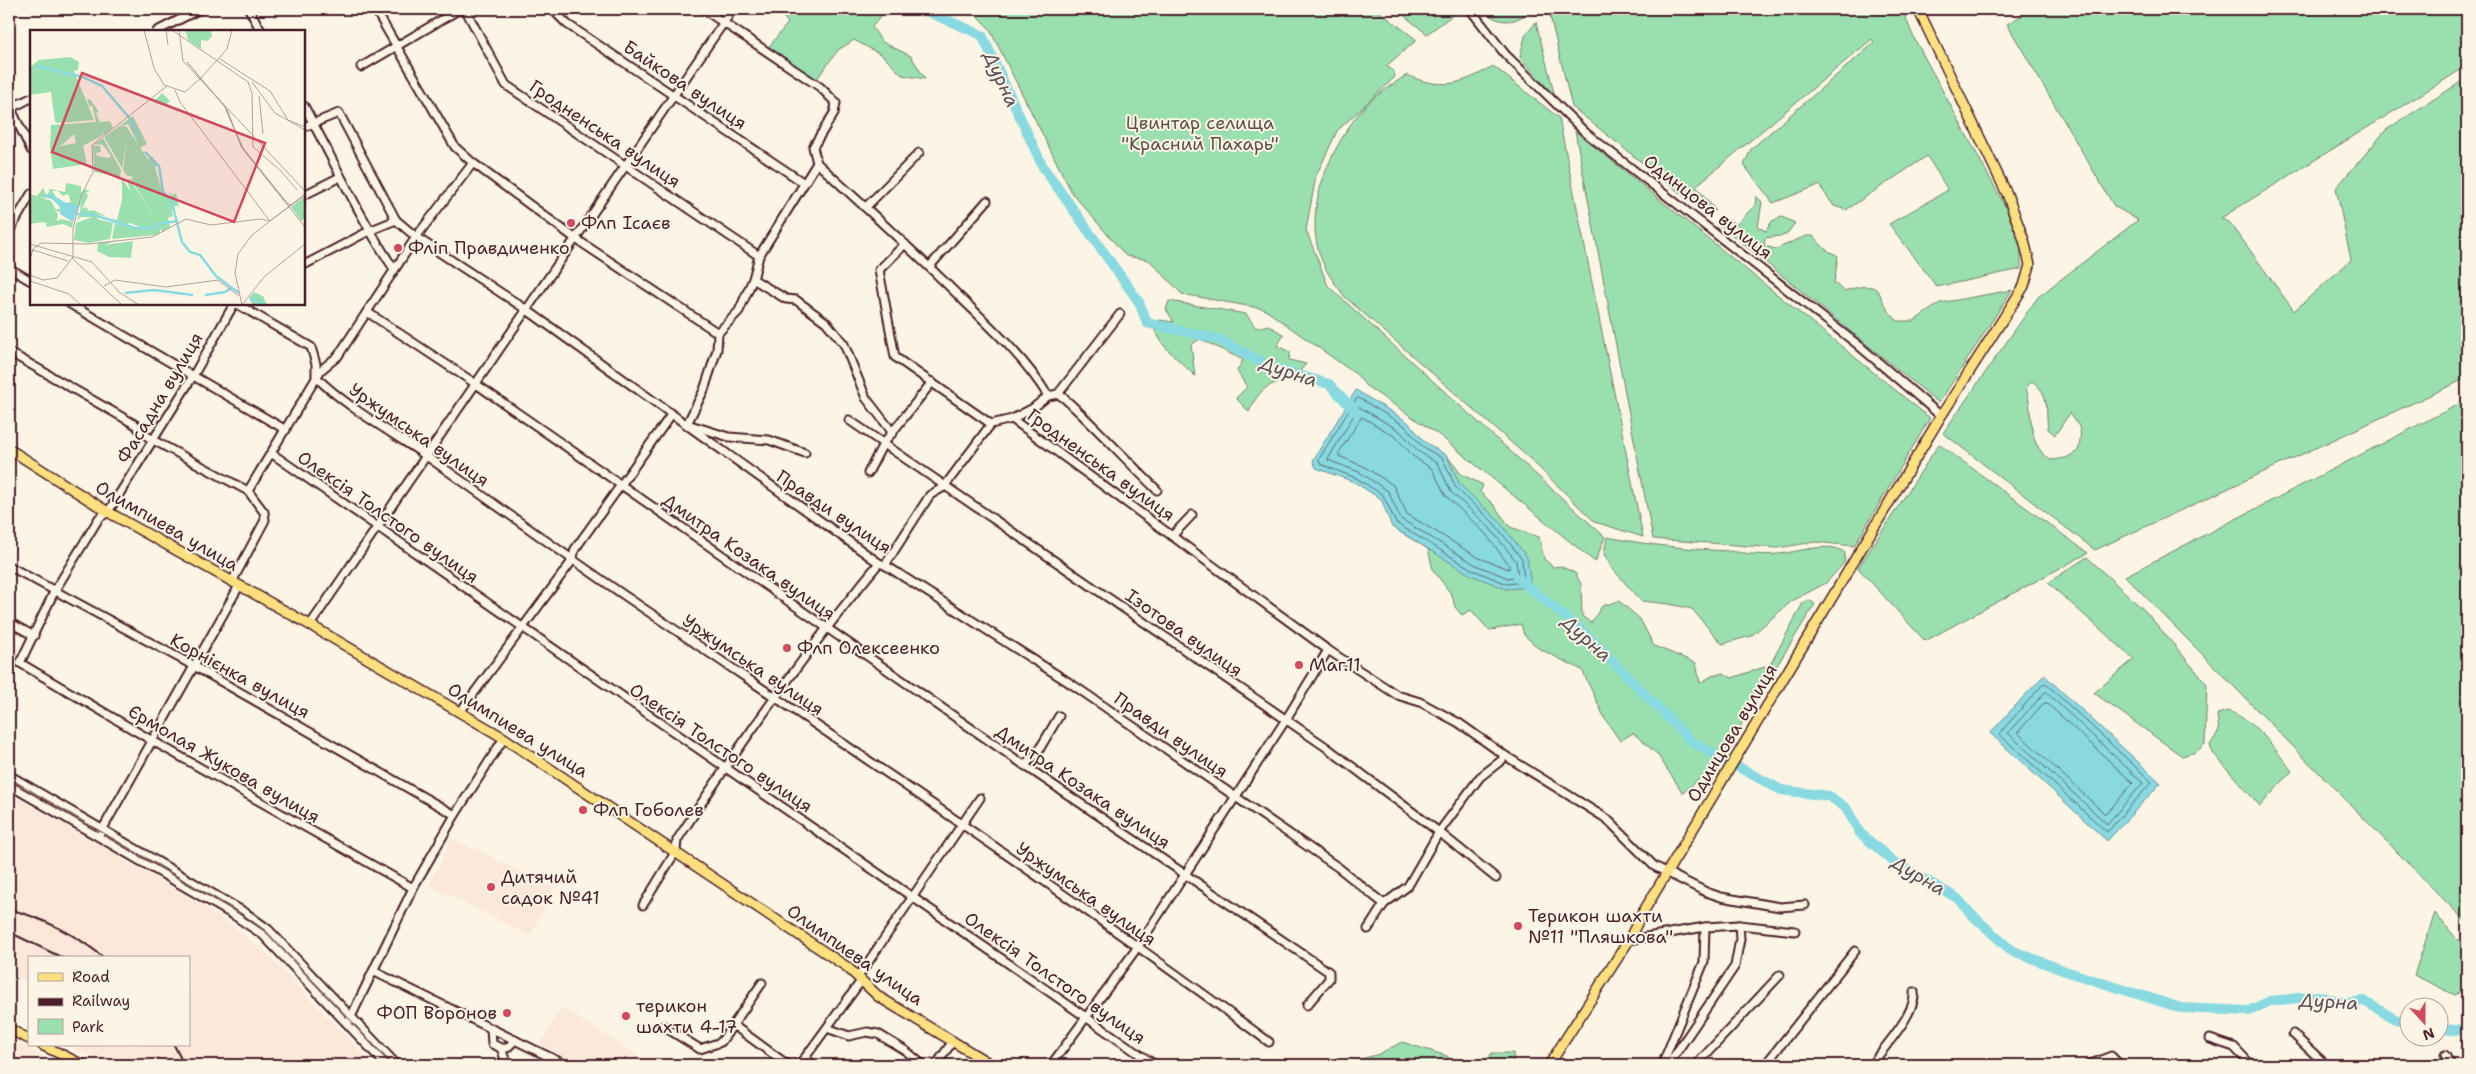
<svg xmlns="http://www.w3.org/2000/svg" width="2476" height="1074" font-family="'Shantell Sans',sans-serif">
<style>
.built{fill:#fbe8d9}
.green{fill:#9ae0ae;stroke:#72806c;fill-rule:evenodd}
.water{fill:#88d9e0;stroke:#6f8f98}
.lines{fill:none;stroke-linecap:round;stroke-linejoin:round}
.shore{stroke:#636973;stroke-width:1}
.river{stroke:#88d9e0;stroke-width:10}
.minor-casing{stroke:#4a1f2b;stroke-width:11}
.major-casing{stroke:#4a1f2b;stroke-width:12}
.minor{stroke:#fcf5e5;stroke-width:7}
.major{stroke:#fce080;stroke-width:9}
.tram{stroke:#4a1f2b;stroke-width:1}
.rail{stroke:#4a1f2b;stroke-width:2}
.poi-dot{fill:#d1495b;stroke:#fcf5e5;stroke-width:2}
.labels{text-anchor:middle;stroke-width:4;stroke-linejoin:round;paint-order:stroke}
.street-label{font-size:18px;fill:#4a1f2b;stroke:#fcf5e5}
.park-label{font-size:18px;fill:#5e4f4c;stroke:#fcf5e5}
.poi-label{font-size:18px;fill:#4a1f2b;stroke:#fcf5e5;text-anchor:start}
.water-label{font-size:19px;font-style:italic;fill:#5a4e58;stroke:#fcf5e5}
.inset-river{fill:none;stroke:#88d9e0;stroke-width:2.5}
.inset-road{fill:none;stroke:#b59f9b;stroke-width:1}
.view{fill:#d1495b;fill-opacity:0.15;stroke:#d1495b;stroke-width:2.5}
.inset-edge{fill:none;stroke:#4a1f2b;stroke-width:2.5}
</style>
<rect width="100%" height="100%" fill="#fcf5e5"/>
<filter id="ink" filterUnits="userSpaceOnUse"><feTurbulence type="fractalNoise" baseFrequency=".02" numOctaves="2"/><feDisplacementMap in="SourceGraphic" scale="10" xChannelSelector="R" yChannelSelector="G"/><feConvolveMatrix kernelMatrix="1 2 1 2 8 2 1 2 1" color-interpolation-filters="sRGB"/></filter>
<g filter="url(#ink)">
<g class="built">
<polygon points="9,792 211,911 263,950 373,1065 109,1065 74,1049 76,1045 189,1045 189,958 29,958 29,983 9,973"/>
<polygon points="452,838 554,888 530,936 429,885"/>
<polygon points="561,1007 641,1057 636,1065 571,1065 537,1048"/>
<polygon points="9,1039 61,1065 9,1065"/>
</g>
<g class="green">
<polygon points="773,9 887,9 872,27 882,42 911,56 925,79 902,75 882,55 854,40 838,50 816,80 767,49 788,23 779,12"/>
<polygon points="963,9 1376,9 1417,40 1386,66 1394,71 1395,77 1337,131 1316,176 1306,230 1328,286 1605,537 1595,562 1439,435 1366,386 1357,375 1264,309 1182,294 1149,260 1126,256 1072,193 989,28 974,13"/>
<polygon points="1396,9 1461,9 1427,34"/>
<path d="M1479,9H1532V11C1509,26 1500,23 1479,9Z"/>
<polygon points="1595,9 1902,9 1914,38 2005,206 2021,247 2021,269 1937,287 1889,224 1948,190 1927,156 1846,210 1834,206 1819,185 1773,203 1744,165 1751,149 1874,43 1872,39 1696,186 1715,210 1709,216 1572,107 1550,16"/>
<path d="M2033,9H2467V66L2221,218L2231,224L2294,311L2351,260L2336,188L2386,130L2467,78V378L2095,550L1943,433L2038,297L2138,220L2114,206L2007,24ZM2032,381C2051,395 2045,409 2048,429L2055,435L2070,413C2082,427 2082,434 2078,451L2066,458L2050,460C2024,440 2035,415 2026,388Z"/>
<polygon points="1536,22 1555,97 1520,57 1525,36"/>
<path d="M1493,66L1559,118L1643,537L1595,522L1529,458L1345,297C1338,287 1329,277 1324,265C1300,216 1328,153 1359,113C1372,97 1391,85 1407,75C1441,90 1462,85 1493,66Z"/>
<polygon points="1575,131 1930,418 1854,546 1815,542 1777,548 1653,539"/>
<path d="M1756,196L1762,202L1758,227L1766,231L1772,221L1782,217L1795,223L1786,235L1765,238L1764,246L1776,249L1806,236H1813L1825,249L1838,256L1834,283L1844,291C1891,276 1872,300 1898,321H1914L1940,303L2012,290L1939,403L1716,222L1721,217L1737,224L1755,205Z"/>
<path d="M1169,301L1246,314L1256,328L1268,325L1284,335L1277,346L1290,352L1289,360L1306,364L1293,379C1268,383 1259,389 1249,412L1236,398L1247,387L1237,371L1243,360L1200,339L1191,345L1195,376L1165,347L1155,331L1159,320L1174,322L1166,309Z"/>
<polygon points="2467,400 2467,923 2125,576"/>
<polygon points="1939,444 2088,553 1925,641 1858,568"/>
<polygon points="1447,456 1461,474 1483,485 1480,492 1493,504 1510,527 1539,537 1544,559 1553,567 1560,566 1575,573 1581,584 1582,616 1591,623 1602,606 1619,601 1640,619 1654,646 1696,663 1700,683 1712,676 1723,673 1732,678 1770,665 1803,603 1809,600 1815,604 1744,719 1729,752 1711,781 1706,773 1683,793 1657,754 1633,733 1620,741 1605,719 1582,670 1538,648 1524,635 1521,624 1492,630 1488,629 1471,610 1462,615 1455,607 1452,595 1433,570 1428,549 1392,527 1460,485"/>
<path d="M1607,537C1648,545 1687,549 1729,551C1744,553 1762,556 1778,554C1795,553 1831,540 1845,553L1844,563L1826,583L1792,601L1751,636L1722,644L1692,609L1669,604L1641,601L1611,567L1604,554Z"/>
<polygon points="2087,557 2146,612 2207,684 2205,744 2196,752 2182,756 2094,693 2134,659 2048,583"/>
<path d="M2228,711C2259,723 2272,746 2292,771L2260,806L2213,753L2210,745L2219,731L2217,714Z"/>
<polygon points="2435,913 2467,951 2467,987 2455,995 2414,975"/>
<polygon points="1402,1042 1447,1056 1455,1065 1348,1065 1351,1062 1379,1054"/>
<polygon points="1492,1053 1513,1053 1514,1065 1483,1065"/>
</g>
<g class="water">
<polygon points="1356,390 1408,422 1425,442 1447,456 1460,485 1498,520 1527,557 1531,587 1506,589 1471,575 1392,527 1381,499 1354,482 1316,468 1313,460"/>
<polygon points="2044,675 2161,783 2107,841 1990,733"/>
</g>
<g class="lines">
<g class="shore">
<polygon points="1359,398 1405,426 1422,446 1443,459 1456,488 1494,523 1522,559 1524,582 1507,584 1473,570 1396,523 1383,495 1356,478 1320,464 1319,459 1356,399"/>
<polygon points="1359,407 1400,431 1418,451 1438,464 1451,492 1489,527 1516,561 1518,576 1508,578 1476,565 1401,519 1388,491 1359,472 1328,460"/>
<polygon points="1362,417 1396,437 1413,456 1432,469 1446,496 1484,532 1509,565 1509,569 1479,558 1407,514 1393,485 1363,466 1339,456 1339,453"/>
<polygon points="2046,684 2152,782 2107,832 1999,734 2043,684"/>
<polygon points="2046,692 2143,783 2107,824 2008,733"/>
<polygon points="2044,703 2047,703 2133,783 2107,813 2104,813 2018,733"/>
</g>
<g class="river">
<polyline points="921,9 982,35 1043,167 1139,302 1147,323 1218,339 1268,366 1329,384 1356,412"/>
<polyline points="1518,578 1585,633 1692,742 1781,790 1829,796 1846,808 1860,833 1894,862 1957,898 1971,914 2011,950 2065,971 2181,1008 2249,1011 2270,1001 2318,996 2346,1003 2364,1001 2395,1019 2408,1022"/>
<polyline points="2438,1028 2453,1030 2467,1029"/>
</g>
<defs>
<g id="minor">
<polyline points="249,9 261,31"/>
<polyline points="375,9 455,147 473,163 576,239 718,333"/>
<polyline points="465,9 506,85 759,256"/>
<polyline points="552,9 567,24 804,183"/>
<polyline points="703,9 820,87 836,103 834,113 813,147 817,163 759,256 753,279 739,311 718,333 717,350 704,390 687,424 729,437 769,440 805,453"/>
<polyline points="1470,9 1505,54 1586,133 1857,344 1941,416"/>
<polyline points="157,31 200,9"/>
<polyline points="361,67 460,9"/>
<path d="M304,106C334,161 359,217 394,269"/>
<polyline points="9,109 31,98"/>
<polyline points="9,110 13,113 31,150"/>
<polyline points="304,127 339,113 396,220 416,237 527,310 879,563 885,565 1073,685 1339,868 1384,904"/>
<path d="M817,163C867,209 917,254 965,302C995,331 1026,360 1048,396L1058,394L1064,398C1096,427 1125,459 1157,490"/>
<polyline points="304,195 340,177"/>
<polyline points="866,207 919,153"/>
<polyline points="9,232 31,194"/>
<polyline points="905,244 879,270 895,357 991,424"/>
<polyline points="304,265 369,231 396,220"/>
<polyline points="930,266 987,201"/>
<polyline points="9,268 31,281"/>
<polyline points="753,279 786,299 796,300 826,322 844,344 866,398 893,433"/>
<polyline points="70,304 286,430"/>
<polyline points="234,304 193,376 108,512 99,518 54,592 20,663 151,740 413,888"/>
<path d="M237,304L311,347L316,364V377C348,408 388,430 425,455C497,505 567,557 640,606C851,749 1064,890 1269,1042"/>
<polyline points="367,312 476,384 1024,765 1329,972 1329,979 1307,1005"/>
<polyline points="9,352 136,425 141,432 153,440 248,491 264,512 265,520 232,582"/>
<polyline points="1058,394 1120,314"/>
<polyline points="1012,419 1328,650 1397,695 1420,702 1459,723 1504,755 1607,819 1654,866 1706,892 1721,897 1780,907 1805,905"/>
<polyline points="849,420 1326,747 1439,832 1496,878"/>
<polyline points="271,453 1155,1065"/>
<polyline points="868,473 883,444 932,382"/>
<polyline points="248,491 321,370 338,356 416,237 473,163"/>
<polyline points="1172,536 1192,515"/>
<polyline points="885,565 930,495 944,487 991,424 1012,419 1033,408 1048,396"/>
<polyline points="9,566 194,666 455,815"/>
<polyline points="9,622 34,636"/>
<polyline points="310,625 733,9"/>
<polyline points="460,712 572,561 575,549 671,415"/>
<polyline points="1024,765 1036,755 1059,716"/>
<polyline points="9,775 246,913 268,929 397,1065"/>
<polyline points="9,785 235,916 263,935 386,1065"/>
<polyline points="101,832 239,586"/>
<path d="M643,905L676,851L677,840C740,744 805,652 879,563"/>
<polyline points="1368,929 1384,904 1408,886 1439,832 1480,777 1502,760 1504,755"/>
<polyline points="1629,940 1705,927 1739,925 1795,931"/>
<polyline points="375,972 566,1065"/>
<polyline points="858,977 980,798"/>
<polyline points="349,1021 413,888 455,815 504,738"/>
<polyline points="733,1025 762,983"/>
<polyline points="663,1026 700,1049 721,1042 733,1025 788,1065"/>
<polyline points="827,1028 849,1036 867,1032 878,1034 906,1051 923,1065"/>
<polyline points="491,1029 492,1044 501,1048"/>
<polyline points="2293,1034 2326,1065"/>
<polyline points="2210,1039 2234,1047 2251,1065"/>
<polyline points="2445,1055 2451,1065"/>
<polyline points="804,1059 815,1065"/>
<polyline points="507,1065 501,1048 507,1048 515,1040"/>
<polyline points="797,1065 804,1059 861,981"/>
<polyline points="936,1065 953,1041"/>
<polyline points="1051,1065 1137,948 1285,721 1328,650"/>
<polyline points="1662,1065 1704,962 1705,927"/>
<polyline points="1668,1065 1735,966 1740,939 1739,925"/>
<polyline points="1696,1065 1780,975"/>
<polyline points="1765,1065 1855,951"/>
<path d="M1871,1065C1883,1049 1917,1012 1914,992"/>
<polyline points="2088,1065 2111,1056 2120,1065"/>
</g>
<g id="major">
<polyline points="9,449 108,512 310,625 504,738 847,967 879,997 992,1065"/>
<polyline points="9,1029 29,1039"/>
<polyline points="42,1045 83,1065"/>
<polyline points="1549,1065 1629,940 1639,919 1941,416 2024,286 2030,265 2024,240 2007,194 1918,9"/>
</g>
</defs>
<use href="#minor" class="minor-casing"/>
<use href="#major" class="major-casing"/>
<use href="#minor" class="minor"/>
<use href="#major" class="major"/>
<polyline class="tram" points="9,778 242,914 266,931 393,1065"/>
<g class="rail">
<path d="M9,909C42,918 78,935 104,958"/>
<polyline points="9,932 63,958"/>
<polyline points="174,1045 184,1065"/>
</g>
</g>
</g>
<g class="poi-dot">
<circle cx="571" cy="223" r="5"/>
<circle cx="398" cy="248" r="5"/>
<circle cx="787" cy="648" r="5"/>
<circle cx="1299" cy="665" r="5"/>
<circle cx="583" cy="810" r="5"/>
<circle cx="491" cy="887" r="5"/>
<circle cx="1518" cy="926" r="5"/>
<circle cx="507" cy="1013" r="5"/>
<circle cx="626" cy="1016" r="5"/>
</g>
<g class="labels">
<g class="street-label">
<text transform="translate(685 85) rotate(34)" y="6">Байкова вулиця</text>
<text transform="translate(605 134) rotate(34)" y="6">Гродненська вулиця</text>
<text transform="translate(1708 207) rotate(38)" y="6">Одинцова вулиця</text>
<text transform="translate(160 398) rotate(-59)" y="6">Фасадна вулиця</text>
<text transform="translate(419 435) rotate(35)" y="6">Уржумська вулиця</text>
<text transform="translate(1101 465) rotate(36)" y="6">Гродненська вулиця</text>
<text transform="translate(834 512) rotate(34)" y="6">Правди вулиця</text>
<text transform="translate(388 517) rotate(35)" y="6">Олексія Толстого вулиця</text>
<text transform="translate(167 526) rotate(30)" y="6">Олимпиева улица</text>
<text transform="translate(749 557) rotate(35)" y="6">Дмитра Козака вулиця</text>
<text transform="translate(1184 633) rotate(35)" y="6">Ізотова вулиця</text>
<text transform="translate(753 665) rotate(34)" y="6">Уржумська вулиця</text>
<text transform="translate(240 676) rotate(29)" y="6">Корнієнка вулиця</text>
<text transform="translate(518 730) rotate(32)" y="6">Олимпиева улица</text>
<text transform="translate(1732 733) rotate(-59)" y="6">Одинцова вулиця</text>
<text transform="translate(1171 735) rotate(35)" y="6">Правди вулиця</text>
<text transform="translate(721 748) rotate(34)" y="6">Олексія Толстого вулиця</text>
<text transform="translate(224 764) rotate(30)" y="6">Єрмолая Жукова вулиця</text>
<text transform="translate(1083 787) rotate(34)" y="6">Дмитра Козака вулиця</text>
<text transform="translate(1086 894) rotate(35)" y="6">Уржумська вулиця</text>
<text transform="translate(855 955) rotate(35)" y="6">Олимпиева улица</text>
<text transform="translate(1055 978) rotate(35)" y="6">Олексія Толстого вулиця</text>
</g>
<g class="park-label">
<text x="1200" y="129">Цвинтар селища<tspan x="1200" dy="21">"Красний Пахарь"</tspan></text>
</g>
<g class="poi-label">
<text x="581" y="229">Флп Ісаєв</text>
<text x="408" y="254">Фліп Правдиченко</text>
<text x="797" y="654">Флп Олексеенко</text>
<text x="1309" y="671">Маг.11</text>
<text x="593" y="816">Флп Гоболев</text>
<text x="501" y="883">Дитячий<tspan x="501" dy="21">садок №41</tspan></text>
<text x="1528" y="922">Терикон шахти<tspan x="1528" dy="21">№11 "Пляшкова"</tspan></text>
<text x="636" y="1012">терикон<tspan x="636" dy="21">шахти 4-17</tspan></text>
<text x="497" y="1019" text-anchor="end">ФОП Воронов</text>
</g>
<g class="water-label">
<text transform="translate(1002 79) rotate(65)" y="7">Дурна</text>
<text transform="translate(1289 371) rotate(19)" y="7">Дурна</text>
<text transform="translate(1587 638) rotate(42)" y="7">Дурна</text>
<text transform="translate(1919 875) rotate(31)" y="7">Дурна</text>
<text transform="translate(2329 1001) rotate(3)" y="7">Дурна</text>
</g>
</g>
<g transform="translate(30 30)">
<rect width="275" height="275" fill="#fcf5e5"/>
<path d="M155,0H181L182,6L178,11L171,10V19L158,10ZM41,27L49,32L48,40L44,41L64,90L29,93L25,92L21,62L0,65V37L9,30ZM132,63L140,71L135,76L123,72ZM60,69L69,82L66,83L70,92L80,91L83,98L74,105L71,101L73,105L53,116L57,134L23,139L20,118L46,113L44,104L32,115L20,118L21,95L66,92L62,75L60,77L57,70ZM103,86L117,114L110,118L98,94L88,97L96,96L121,134L118,128L124,127L123,131L129,135L125,137L133,164L141,166L138,160L142,165L146,163L149,178L146,175L142,180L143,186L138,188L140,197L133,202L130,199V203L126,205L82,209L85,193L102,198L116,199L100,193L94,195L79,187L87,190L92,170V148L100,161L97,150L100,149L129,195L101,149L103,147L96,145L93,139L97,111L92,138L74,107ZM73,108L91,140L90,147L64,142L63,115L70,116L71,122L66,123L67,126L79,128L81,126L73,115L64,114ZM36,153L51,156V163L55,159L60,162H56L58,166L52,179L56,177L59,181L63,180L78,187L66,184L70,187L67,189L83,193L80,209L59,213L44,210L46,193L62,187H51L47,191L50,183L51,167L50,176H37L35,173L41,172L38,164L33,166L28,161H22L25,165L23,169L10,167L21,171L26,180L29,178L30,182L25,181L28,184L27,191L31,189L43,192L42,198L33,194L16,197L17,193L13,192L0,194V164L7,166L13,158L17,166L20,159L35,162ZM275,166V188L271,191L261,177ZM88,210L74,215L103,211L101,228L79,227L67,221L68,213ZM224,262L233,266L237,275H223L219,268Z" fill="#9ae0ae"/>
<path d="M21,164L36,173L49,175L43,192L30,184V177L22,169L12,165Z" fill="#88d9e0"/>
<path class="inset-river" d="M7,36L53,47L72,56L101,90L110,109M115,122L129,136L133,162L141,169L152,212L160,222L170,225L186,246L209,263M47,184L64,185L105,198H123L128,194L148,191M95,263L124,260L163,265M175,265L195,262L203,257M220,268L235,275"/>
<path class="inset-road" d="M114,0L124,38L134,55L155,62L170,49M136,0L138,15M142,0L218,52L222,63L223,117L251,141L267,160M149,0L153,31L275,161M190,29L240,61L258,90L275,97M157,32L195,77L213,118L258,174L262,175H259L257,174L212,118L195,77ZM170,49L197,19L202,0M222,52L245,83L275,100M145,60L150,72L239,190M229,66L233,104M197,79L203,95M203,96L212,118L275,197M0,214L62,232L89,262L109,275M0,228L3,220L38,231M0,228L3,219L11,213L59,214L122,207L156,189L181,195L230,189L240,191L275,165M0,245L13,250L27,248L43,227M0,251L39,264L51,275M74,256L85,250L136,257L188,250L209,266M92,275L43,229V199L51,166L63,142L62,115L137,56M212,275L234,247L275,214M212,275L205,243L208,224L222,205L275,164"/>
<path class="view" d="M52,43L235,113L204,192L22,122Z"/>
<rect width="275" height="275" class="inset-edge"/>
</g>
<rect width="2476" height="1074" fill="none" stroke="#fcf5e5" stroke-width="30"/>
<rect x="15" y="15" width="2446" height="1044" fill="none" stroke="#4a1f2b" stroke-width="2" filter="url(#ink)"/>
<rect x="28" y="956" width="162" height="90" fill="#fcf5e5" stroke="#b59f9b"/>
<rect x="38" y="973" width="25" height="8" fill="#fce080" stroke="#b59f9b"/>
<text x="72" y="982" font-size="15" fill="#4a1f2b">Road</text>
<rect x="38" y="998" width="25" height="8" fill="#4a1f2b" stroke="#b59f9b"/>
<text x="72" y="1006" font-size="15" fill="#4a1f2b">Railway</text>
<rect x="38" y="1019" width="25" height="15" fill="#9ae0ae" stroke="#b59f9b"/>
<text x="72" y="1032" font-size="15" fill="#4a1f2b">Park</text>
<g transform="translate(2424 1022) rotate(159)"><circle r="24" fill="#fcf5e5" stroke="#b59f9b"/>
<path d="M0-4L9 19L0 12L-9 19Z" fill="#d1495b"/>
<text y="-8" font-size="14" font-weight="bold" text-anchor="middle" fill="#4a1f2b">N</text>
</g>
</svg>
